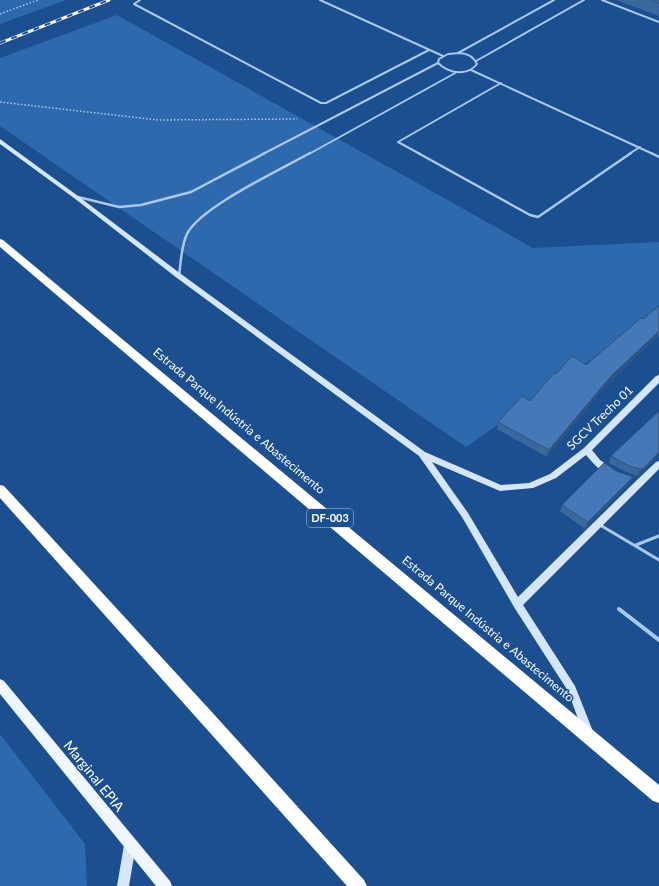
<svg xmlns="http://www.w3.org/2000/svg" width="659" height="886" font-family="Lato,sans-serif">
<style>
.green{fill:#2e69ad}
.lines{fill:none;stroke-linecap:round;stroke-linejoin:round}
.path{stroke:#a9c9ee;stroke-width:1.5;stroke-dasharray:1.5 2;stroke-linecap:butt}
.lane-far3{stroke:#a9c9ee;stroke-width:2}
.lane-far2{stroke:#a9c9ee;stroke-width:2.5}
.lane-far1{stroke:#a9c9ee;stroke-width:3}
.lane{stroke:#a9c9ee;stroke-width:4}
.secondary{fill:#d6e6fa;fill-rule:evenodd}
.primary{fill:#f0f6ff;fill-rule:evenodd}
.highway{fill:#fff;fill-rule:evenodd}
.rail-casing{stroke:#fff;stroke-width:3}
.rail{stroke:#1b4f8f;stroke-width:2;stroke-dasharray:6;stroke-linecap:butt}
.wall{fill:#3a679d}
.shaded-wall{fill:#305480}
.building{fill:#4478b7;stroke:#305480}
.labels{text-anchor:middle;stroke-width:3;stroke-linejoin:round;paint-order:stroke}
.shield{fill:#1b4f8f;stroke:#bbcadd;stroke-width:1}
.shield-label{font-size:11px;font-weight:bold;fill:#fff}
.street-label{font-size:12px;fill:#fff;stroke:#1b4f8f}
.near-street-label{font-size:14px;fill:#fff;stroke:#1b4f8f}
</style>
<rect width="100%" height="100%" fill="#1b4f8f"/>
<g class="green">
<polygon points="0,0 66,0 0,24"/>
<polygon points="117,15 533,248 659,242 659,312 466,447 0,126 0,58"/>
<polygon points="0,734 85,844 87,886 0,886"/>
</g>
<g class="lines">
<g class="path">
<polyline points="0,14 38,0"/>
<polyline points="0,102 158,120 297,119"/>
</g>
<g class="lane-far3">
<polyline points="140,0 134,4 321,103 326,103 429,50"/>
<polyline points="320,0 443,56"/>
<polyline points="602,0 659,22"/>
<polyline points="458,53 554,0"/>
<path d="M460,53C468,54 473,56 477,64C467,77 448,73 438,63L439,59L448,54Z"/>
<polyline points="476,61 584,0"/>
<polyline points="471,70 653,154"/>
<polyline points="263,154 438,63"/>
<polyline points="309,154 457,72"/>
<polyline points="420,154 398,142 501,83"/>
<polyline points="629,154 640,147"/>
</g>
<g class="lane-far2">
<polyline points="418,153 530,215 538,217 631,153"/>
<polyline points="651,153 659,157"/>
<polyline points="78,197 119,207 141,205 191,192 265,153"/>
<path d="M179,276C181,262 181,246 187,234C200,207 282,169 310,153"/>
</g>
<g class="lane-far1">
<polyline points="600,525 659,560"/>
<polyline points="636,545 659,536"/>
</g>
<polyline class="lane" points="619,609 659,640"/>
<g class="secondary">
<path d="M0,139L78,196L181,274L425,452L501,485L529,483L550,474L584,448L656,376L659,375V383L592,450L600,460L613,469L614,471L613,473C603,476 592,462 586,455L556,478L533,488L500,491L432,462L468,513L518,597L638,479L656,462L659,461V469L523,605L575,686L594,734L593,738L589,739L585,738L568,691L514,607L462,517L419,456L177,278L74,198L0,144Z"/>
<polygon points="130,839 134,841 136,845 129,886 117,886 124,845 126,841"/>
</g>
<polygon class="primary" points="0,679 4,681 170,881 172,886 156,886 0,694"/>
<g class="highway">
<polygon points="0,239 3,240 659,785 659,803 653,801 0,247"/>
<polygon points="0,485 4,486 210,710 364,880 367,886 347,886 0,498"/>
</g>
<defs>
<polyline id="rail" points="0,43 109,0"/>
</defs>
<use href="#rail" class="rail-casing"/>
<use href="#rail" class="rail"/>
</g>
<g class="wall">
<polygon points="616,0 659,0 659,16"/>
<polygon points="659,306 659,337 658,336 608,383 547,457 497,429 498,422 530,401 556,374 586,365 648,316"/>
<polygon points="659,411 640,475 637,476 626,472 609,463 611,456"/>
<polygon points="616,471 633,477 630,483 585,529 560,511 562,505"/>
</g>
<g class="shaded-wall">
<polygon points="659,331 658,336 608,383 547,457 549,450 611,376"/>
<polygon points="659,452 659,455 640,475 637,476 640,469"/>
<polygon points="633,477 630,483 585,529 588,522"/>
</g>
<g class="building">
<polygon points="651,0 659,0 659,3"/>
<polygon points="659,306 659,331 611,376 549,450 498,422 522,396 530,401 554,373 556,374 572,356 586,365 641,318 643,319"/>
<polygon points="659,411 659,452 643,469 640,469 629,466 611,456"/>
<polygon points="604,463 616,471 633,477 588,522 562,505"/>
</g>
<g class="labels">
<rect class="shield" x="307" y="509" width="46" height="18" rx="3"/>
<g class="shield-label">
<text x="330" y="522">DF-003</text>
</g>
<g class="street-label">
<text transform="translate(600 418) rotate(-44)" y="4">SGCV Trecho 01</text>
<text transform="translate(239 421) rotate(40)" y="4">Estrada Parque Indústria e Abastecimento</text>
<text transform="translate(488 629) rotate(40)" y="4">Estrada Parque Indústria e Abastecimento</text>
</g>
<g class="near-street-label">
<text transform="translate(94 776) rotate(51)" y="5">Marginal EPIA</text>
</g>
</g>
</svg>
